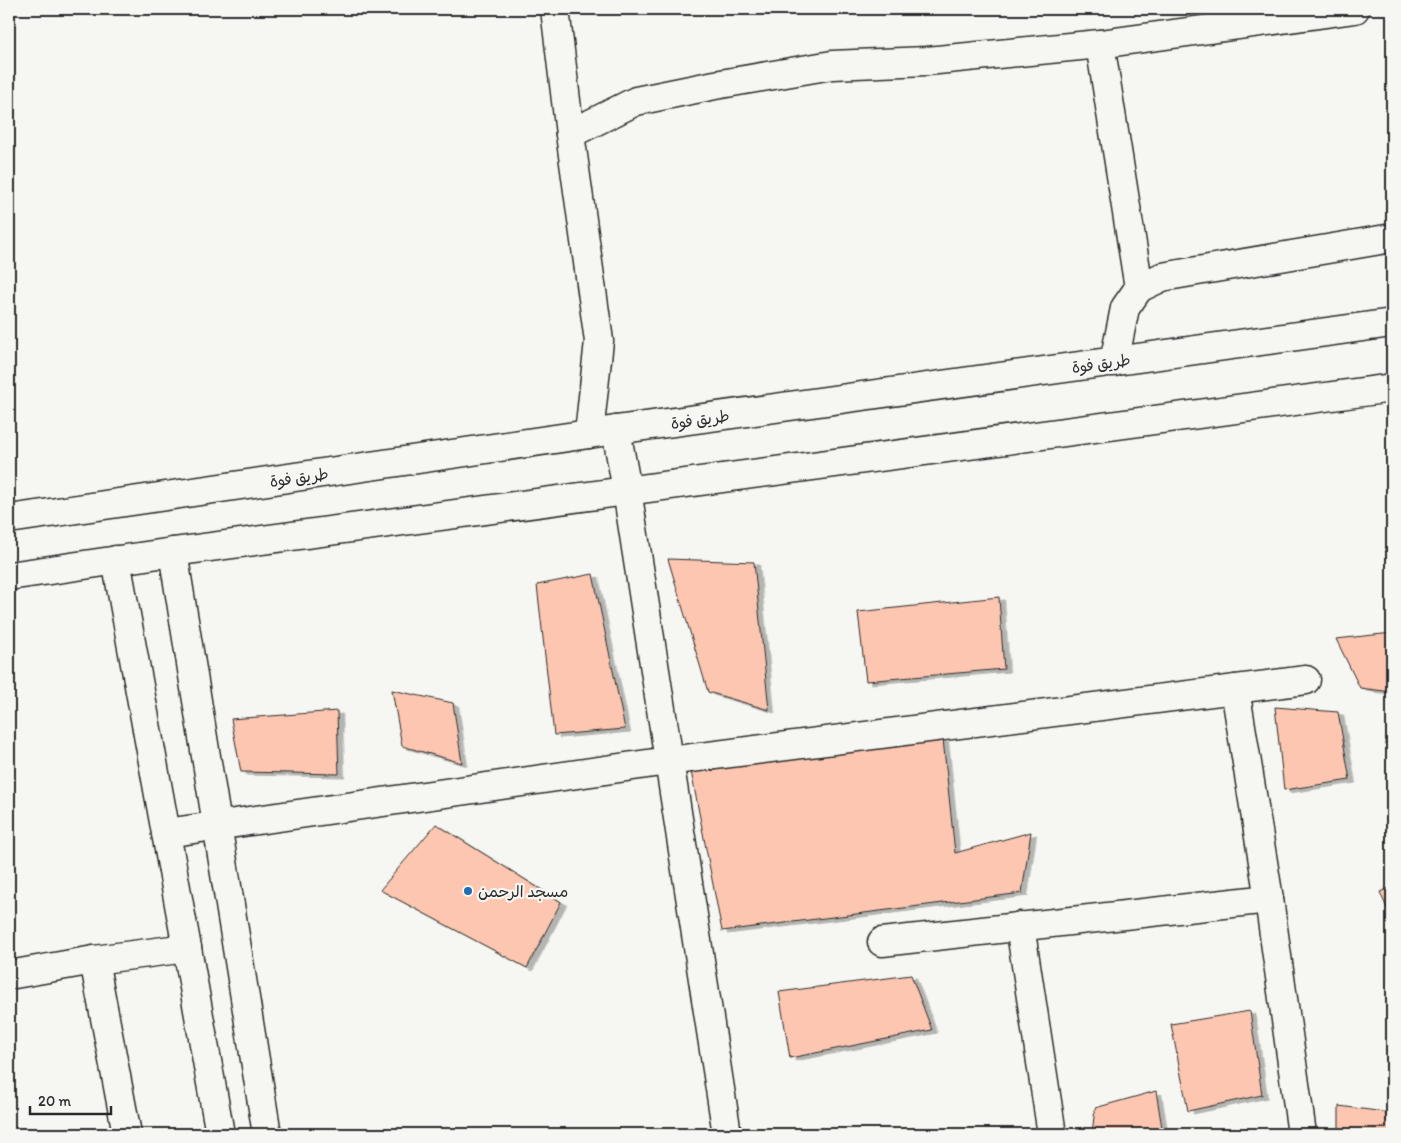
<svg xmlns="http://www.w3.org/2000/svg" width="1401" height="1143" font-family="Itim,'Playpen Sans Arabic',sans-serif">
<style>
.building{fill:#fdc6b0;stroke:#2b2b2b;filter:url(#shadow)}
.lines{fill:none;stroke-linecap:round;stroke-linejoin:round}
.minor-casing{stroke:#2b2b2b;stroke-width:31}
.secondary-casing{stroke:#2b2b2b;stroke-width:31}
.trunk-casing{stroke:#2b2b2b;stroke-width:31}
.minor{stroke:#f6f6f2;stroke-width:28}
.secondary{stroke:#f6f6f2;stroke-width:28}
.trunk{stroke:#f6f6f2;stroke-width:28}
.poi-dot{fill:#1f6fb2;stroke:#f6f6f2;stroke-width:2}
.labels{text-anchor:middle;stroke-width:4.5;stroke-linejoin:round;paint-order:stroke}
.street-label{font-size:16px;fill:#2b2b2b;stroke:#f6f6f2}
.poi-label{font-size:16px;fill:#2b2b2b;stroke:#f6f6f2;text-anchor:start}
</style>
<defs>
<filter id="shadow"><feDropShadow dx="5.5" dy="3" stdDeviation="0" flood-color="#0004"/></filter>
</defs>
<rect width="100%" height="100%" fill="#f6f6f2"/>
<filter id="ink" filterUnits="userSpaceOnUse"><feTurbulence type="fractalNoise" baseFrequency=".02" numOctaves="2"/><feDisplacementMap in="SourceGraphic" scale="10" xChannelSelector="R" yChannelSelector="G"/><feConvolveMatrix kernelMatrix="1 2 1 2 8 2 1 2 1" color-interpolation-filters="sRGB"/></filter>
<g filter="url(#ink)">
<g class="building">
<polygon points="668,559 754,562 769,710 708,692"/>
<polygon points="593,574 625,729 554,735 537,585"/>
<polygon points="999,597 1004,669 866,681 858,612"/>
<polygon points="1392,633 1392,692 1360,688 1336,639"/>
<polygon points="392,690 453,703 462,763 402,746"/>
<polygon points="1275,707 1338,712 1350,780 1284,790"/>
<polygon points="337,711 339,774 241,772 231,719"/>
<polygon points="943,739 955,853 1031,832 1022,893 722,931 691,771"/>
<polygon points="436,824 561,902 527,968 380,890"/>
<polygon points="1392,887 1392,920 1380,892"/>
<polygon points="911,975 932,1030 790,1058 779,992"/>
<polygon points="1250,1011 1262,1095 1188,1111 1171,1024"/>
<polygon points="1156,1091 1163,1134 1092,1134 1095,1108"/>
<polygon points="1339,1106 1385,1112 1392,1134 1339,1134"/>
</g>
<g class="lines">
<defs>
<g id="minor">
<polyline points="555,9 570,134 599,341 589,434"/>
<polyline points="1100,44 1139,288"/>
<polyline points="570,134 636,101 715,85 832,65 927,61 1100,44 1355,9"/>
<polyline points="1114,362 1125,308 1139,288 1162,277 1392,238"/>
<polyline points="627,490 727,1134"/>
<polyline points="1235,689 1269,899 1302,1134"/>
<polyline points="166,833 668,761 1306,680"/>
<polyline points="1020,926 1052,1134"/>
<polyline points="882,942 1269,899"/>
<polyline points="94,960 127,1134"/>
<polyline points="9,975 94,960 187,948"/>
</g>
<g id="secondary">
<polyline points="173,552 267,1134"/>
<polyline points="116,560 187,948 220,1134"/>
</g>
<g id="trunk">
<polyline points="616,430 627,490"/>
<polyline points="9,519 616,430 1392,323"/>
<polyline points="9,576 173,552 1392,388"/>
</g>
</defs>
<use href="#minor" class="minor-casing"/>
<use href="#secondary" class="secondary-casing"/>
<use href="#trunk" class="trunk-casing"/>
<use href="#minor" class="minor"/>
<use href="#secondary" class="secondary"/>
<use href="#trunk" class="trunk"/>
</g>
</g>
<circle class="poi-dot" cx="468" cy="891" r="5"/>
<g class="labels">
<g class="street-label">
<text transform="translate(1101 363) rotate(-8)" y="6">طريق فوة</text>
<text transform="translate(700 419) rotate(-8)" y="6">طريق فوة</text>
<text transform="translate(299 477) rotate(-8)" y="6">طريق فوة</text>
</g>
<g class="poi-label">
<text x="478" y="897">مسجد الرحمن</text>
</g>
</g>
<rect width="1401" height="1143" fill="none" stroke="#f6f6f2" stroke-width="30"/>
<rect x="15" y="15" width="1371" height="1113" fill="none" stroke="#2b2b2b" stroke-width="2" filter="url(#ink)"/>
<path d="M30 1106v8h81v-8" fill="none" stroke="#2b2b2b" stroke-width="2.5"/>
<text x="38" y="1106" font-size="15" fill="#2b2b2b" stroke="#f6f6f2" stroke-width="4" paint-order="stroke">20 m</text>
</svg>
